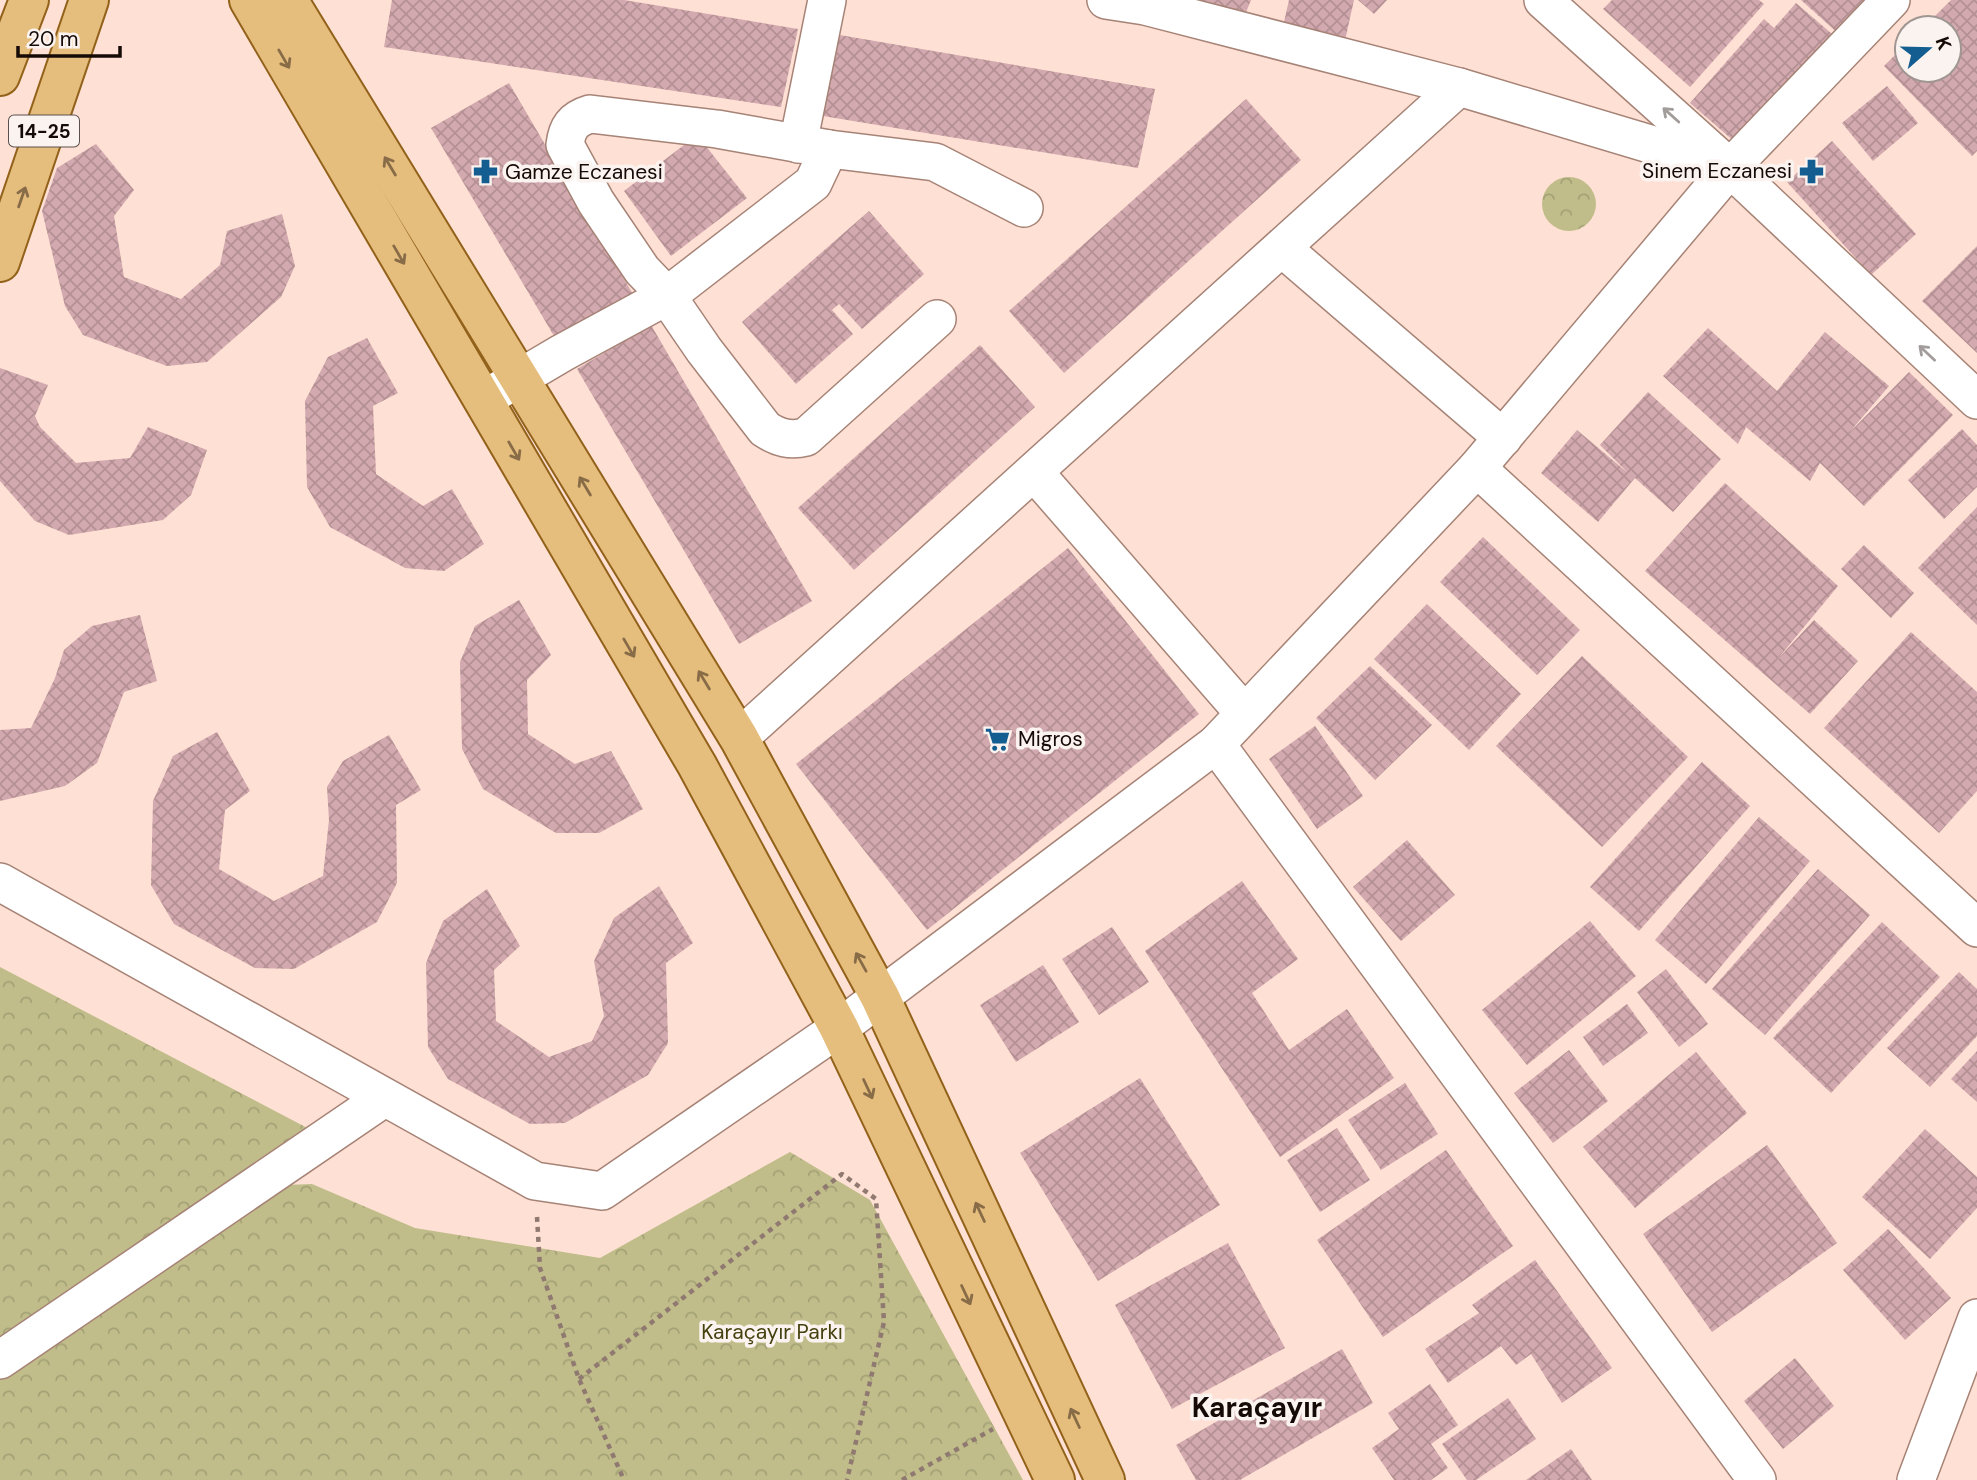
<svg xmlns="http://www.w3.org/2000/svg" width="1977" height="1480" font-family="'DM Sans',sans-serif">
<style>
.park{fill:url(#park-crowns)}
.building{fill:url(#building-cross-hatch)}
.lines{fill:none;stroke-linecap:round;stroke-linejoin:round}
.minor-casing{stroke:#a68376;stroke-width:40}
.major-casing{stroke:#92621b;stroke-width:42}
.path{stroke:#8f7971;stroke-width:4.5;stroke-dasharray:5 5;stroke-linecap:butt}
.minor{stroke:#fff;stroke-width:37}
.major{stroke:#e5bd7d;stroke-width:38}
.oneway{stroke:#886c47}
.oneway2{stroke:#a29d9b}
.labels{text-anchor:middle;stroke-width:7;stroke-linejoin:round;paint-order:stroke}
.shield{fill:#fbf3f0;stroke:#5b504c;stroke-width:2}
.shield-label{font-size:19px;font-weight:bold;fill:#160a06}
.poi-label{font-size:21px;fill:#160a06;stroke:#fbf3f0;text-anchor:start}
.park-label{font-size:21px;fill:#45410e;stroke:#fbf3f0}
.district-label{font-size:28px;font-weight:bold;fill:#160a06;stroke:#fbf3f0}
</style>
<defs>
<pattern id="park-crowns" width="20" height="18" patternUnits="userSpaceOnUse" patternTransform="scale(1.75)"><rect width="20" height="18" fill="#c0bd8a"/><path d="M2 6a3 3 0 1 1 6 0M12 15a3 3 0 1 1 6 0" fill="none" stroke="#a4a176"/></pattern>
<pattern id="building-cross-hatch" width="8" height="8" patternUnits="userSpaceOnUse" patternTransform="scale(1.75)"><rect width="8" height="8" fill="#d2a9ae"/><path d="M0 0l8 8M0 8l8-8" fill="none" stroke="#b49094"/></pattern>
</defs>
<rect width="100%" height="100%" fill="#ffe0d4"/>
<g class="park">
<circle cx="1569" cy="204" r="27"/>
<polygon points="0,967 315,1132 0,1345"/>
<polygon points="790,1152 870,1200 1023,1480 0,1480 0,1373 285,1185 312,1184 415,1228 600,1258"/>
</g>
<g class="building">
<polygon points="392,0 624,0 798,29 781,107 384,47"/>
<polygon points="1192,0 1251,0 1243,20"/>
<polygon points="1289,0 1354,0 1344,45 1282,31"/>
<polygon points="1358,0 1387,0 1374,14"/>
<polygon points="1612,0 1759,0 1764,4 1690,87 1603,9"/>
<polygon points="1801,0 1874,0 1841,36"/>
<polygon points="1951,0 1977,0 1977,151 1972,156 1884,66 1907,43 1907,70 1949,70 1949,28 1923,28"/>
<polygon points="1796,3 1839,40 1743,149 1690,103 1764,19 1774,28"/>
<polygon points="828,33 1155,89 1138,168 817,115"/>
<polygon points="509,83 634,296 557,341 431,128"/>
<polygon points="1887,86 1918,123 1873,161 1842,123"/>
<polygon points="1246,99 1301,160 1064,373 1009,311"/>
<polygon points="697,135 747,198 671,256 624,191"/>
<polygon points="1832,141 1916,234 1871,275 1787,182"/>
<polygon points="96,144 134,190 114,216 124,277 181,299 220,265 227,231 282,214 295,266 281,297 207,362 167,366 83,335 65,306 42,211 57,168"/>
<polygon points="869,211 924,274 862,329 839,304 832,310 853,334 796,384 742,322"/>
<polygon points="1977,246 1977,353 1922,301"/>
<polygon points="651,325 812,601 739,644 577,369"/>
<polygon points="1708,328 1777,391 1825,332 1889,386 1848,434 1909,372 1953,415 1864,506 1820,463 1810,481 1746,427 1738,444 1663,376"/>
<polygon points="367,338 398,393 373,406 376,474 423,506 452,489 484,544 444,571 405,568 330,527 307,487 305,401 328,357"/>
<polygon points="980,345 1035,407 854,570 798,508"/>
<polygon points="0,368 48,385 35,416 40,427 76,463 130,458 148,427 207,450 191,495 163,520 69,535 35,521 0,481"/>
<polygon points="1648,392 1721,459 1673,512 1635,478 1598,522 1541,473 1577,430 1628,473 1600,445"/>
<polygon points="1962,429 1977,445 1977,487 1944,519 1908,480"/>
<polygon points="1725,483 1838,586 1775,662 1814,620 1858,661 1810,714 1645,571"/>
<polygon points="1977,507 1977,625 1918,568"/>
<polygon points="1483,537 1580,630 1537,675 1440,582"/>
<polygon points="1864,545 1914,593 1891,618 1841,569"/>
<polygon points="1068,548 1199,714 927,930 796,764"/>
<polygon points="519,600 551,655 527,680 528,734 575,764 611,751 643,809 599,833 556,833 483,789 462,749 460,662 475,626"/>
<polygon points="1427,604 1521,694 1469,750 1374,659"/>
<polygon points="140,615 157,681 124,692 97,763 65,786 0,801 0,730 31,728 55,678 64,650 92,626"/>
<polygon points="1911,632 1977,692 1977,791 1939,833 1824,728"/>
<polygon points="1582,656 1688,757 1602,847 1496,746"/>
<polygon points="1370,666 1432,725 1375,780 1316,718"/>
<polygon points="1315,726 1363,796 1317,829 1269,759"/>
<polygon points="217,732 250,791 225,810 219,869 274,901 323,876 329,820 327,787 343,761 389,735 421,790 396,805 397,883 377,922 294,969 255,968 174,924 151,885 153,801 173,756"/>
<polygon points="1702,762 1750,806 1639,931 1590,887"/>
<polygon points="1759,817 1810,861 1706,984 1655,940"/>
<polygon points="1407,840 1455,895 1401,941 1353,887"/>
<polygon points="1818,869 1870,915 1765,1035 1712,989"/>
<polygon points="1242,881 1298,959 1252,993 1289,1050 1347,1009 1394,1078 1280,1157 1145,951"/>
<polygon points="659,886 693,943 666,963 668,1043 648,1075 565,1123 530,1124 448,1079 428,1047 426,963 443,921 487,889 520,946 494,970 496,1021 549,1057 592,1041 604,1016 594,961 614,918"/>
<polygon points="1590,921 1636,976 1527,1065 1482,1010"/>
<polygon points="1882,922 1940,977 1831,1093 1773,1038"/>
<polygon points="1112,927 1149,982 1099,1015 1062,959"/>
<polygon points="1043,965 1079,1022 1016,1062 980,1005"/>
<polygon points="1666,969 1708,1024 1679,1047 1637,992"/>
<polygon points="1959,972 1977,989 1977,1036 1930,1087 1887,1048"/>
<polygon points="1627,1004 1648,1033 1603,1066 1583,1037"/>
<polygon points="1569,1050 1608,1101 1553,1143 1514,1093"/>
<polygon points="1977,1051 1977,1102 1951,1079"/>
<polygon points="1696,1052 1747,1113 1635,1208 1583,1147"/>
<polygon points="1140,1078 1220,1205 1098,1281 1020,1153"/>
<polygon points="1405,1083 1438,1134 1381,1170 1348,1120"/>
<polygon points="1337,1128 1370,1180 1320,1212 1287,1160"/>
<polygon points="1925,1129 1977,1177 1977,1208 1930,1259 1862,1197"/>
<polygon points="1767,1145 1837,1243 1712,1332 1643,1234"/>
<polygon points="1446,1150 1513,1246 1383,1337 1317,1240"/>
<polygon points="1888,1229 1951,1298 1905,1340 1843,1270"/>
<polygon points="1228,1243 1285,1348 1172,1409 1115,1305"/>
<polygon points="1535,1260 1612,1368 1562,1403 1531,1354 1516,1365 1501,1346 1448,1383 1425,1349 1479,1313 1472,1305"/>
<polygon points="1342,1349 1373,1403 1240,1480 1196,1480 1176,1445"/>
<polygon points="1795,1358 1834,1406 1783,1449 1744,1401"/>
<polygon points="1430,1384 1458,1425 1431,1444 1448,1468 1431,1480 1394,1480 1372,1448 1399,1429 1388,1413"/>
<polygon points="1508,1398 1536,1439 1476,1480 1467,1480 1442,1444"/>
<polygon points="1571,1449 1592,1480 1526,1480"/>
</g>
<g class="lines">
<defs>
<g id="minor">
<polyline points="1106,0 1145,6 1459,87 1730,168"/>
<polyline points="1543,0 1730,168 1977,400"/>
<polyline points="798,144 827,0"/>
<polyline points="1282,248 1503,438"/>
<path d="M937,319L806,437C790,441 779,438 765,429L704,350L667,296L642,270L596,202L565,145C567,128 573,119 590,114L717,129L829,149L935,162L1024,208"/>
<polyline points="484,399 562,353 667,296 813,183 829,149"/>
<polyline points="1477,468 1977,928"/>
<polyline points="1034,472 1244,713"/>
<polyline points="739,738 1459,87"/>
<polyline points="1216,744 1757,1480"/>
<polyline points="0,882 535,1181 602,1191 839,1028 1216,744 1477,468 1730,168 1891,0"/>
<polyline points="0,1360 384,1098"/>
<polyline points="1916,1480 1977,1318"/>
</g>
<g id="major">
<polyline points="249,0 697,765 839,1028 1055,1480"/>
<polyline points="288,0 739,738 880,997 1105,1480"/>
<polyline points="0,76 29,0"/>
<polyline points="0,262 89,0"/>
</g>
</defs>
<use href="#minor" class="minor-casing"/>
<use href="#major" class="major-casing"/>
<g class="path">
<polyline points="537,1217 540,1268 579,1379 624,1480"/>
<polyline points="579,1379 842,1174 876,1199 884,1322 847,1480"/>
<polyline points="902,1480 993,1429"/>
</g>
<use href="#minor" class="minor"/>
<use href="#major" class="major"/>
</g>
<defs><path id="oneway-shaft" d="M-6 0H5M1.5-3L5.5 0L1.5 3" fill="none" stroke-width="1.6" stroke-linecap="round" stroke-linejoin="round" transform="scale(1.75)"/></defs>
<g class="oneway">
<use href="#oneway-shaft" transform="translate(284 59) rotate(60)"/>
<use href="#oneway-shaft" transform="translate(390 166) rotate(-121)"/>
<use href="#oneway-shaft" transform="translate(22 197) rotate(-71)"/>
<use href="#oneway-shaft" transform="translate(399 255) rotate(60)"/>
<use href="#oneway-shaft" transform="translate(514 451) rotate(60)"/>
<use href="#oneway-shaft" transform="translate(585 486) rotate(-121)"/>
<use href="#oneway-shaft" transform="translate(629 648) rotate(60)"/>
<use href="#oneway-shaft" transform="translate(704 680) rotate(-121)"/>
<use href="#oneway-shaft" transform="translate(861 962) rotate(-119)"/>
<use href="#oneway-shaft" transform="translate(868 1089) rotate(65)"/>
<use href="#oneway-shaft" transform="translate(980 1212) rotate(-115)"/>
<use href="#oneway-shaft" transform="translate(966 1295) rotate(65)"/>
<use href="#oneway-shaft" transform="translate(1075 1418) rotate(-115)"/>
</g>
<g class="oneway2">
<use href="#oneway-shaft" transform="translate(1671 115) rotate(-138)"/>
<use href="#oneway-shaft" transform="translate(1927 353) rotate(-137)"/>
</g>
<defs>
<symbol id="pharmacy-bare" viewBox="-9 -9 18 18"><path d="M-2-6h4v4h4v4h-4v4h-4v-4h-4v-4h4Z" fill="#135d90" stroke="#fbf3f0" stroke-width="2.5" paint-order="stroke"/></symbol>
<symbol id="supermarket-bare" viewBox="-9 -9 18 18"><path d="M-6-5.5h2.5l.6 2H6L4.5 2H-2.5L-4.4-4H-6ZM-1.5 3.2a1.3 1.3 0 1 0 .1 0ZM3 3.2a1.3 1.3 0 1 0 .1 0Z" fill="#135d90" stroke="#fbf3f0" stroke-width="2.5" paint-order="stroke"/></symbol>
</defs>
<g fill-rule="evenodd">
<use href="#pharmacy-bare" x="1794" y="154" width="35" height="35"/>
<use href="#pharmacy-bare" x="468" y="154" width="35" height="35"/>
<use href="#supermarket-bare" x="980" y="722" width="35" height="35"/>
</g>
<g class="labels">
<rect class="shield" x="9" y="115.5" width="70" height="31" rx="5"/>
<g class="shield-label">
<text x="44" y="138">14-25</text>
</g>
<g class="poi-label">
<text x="1792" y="178" text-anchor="end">Sinem Eczanesi</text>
<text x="505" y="179">Gamze Eczanesi</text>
<text x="1018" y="746">Migros</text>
</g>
<g class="park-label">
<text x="772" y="1339">Karaçayır Parkı</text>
</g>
<g class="district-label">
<text x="1257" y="1417">Karaçayır</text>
</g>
</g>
<g transform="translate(1928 49) rotate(70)"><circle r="33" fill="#fbf3f0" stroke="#9f9692" stroke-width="2"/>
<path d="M0-5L12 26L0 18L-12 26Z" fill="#135d90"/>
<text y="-10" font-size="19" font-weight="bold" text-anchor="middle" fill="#160a06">K</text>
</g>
<path d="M18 46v10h102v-10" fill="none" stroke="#160a06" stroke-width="3.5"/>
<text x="28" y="46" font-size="21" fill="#160a06" stroke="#fbf3f0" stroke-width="5" paint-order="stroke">20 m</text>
</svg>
